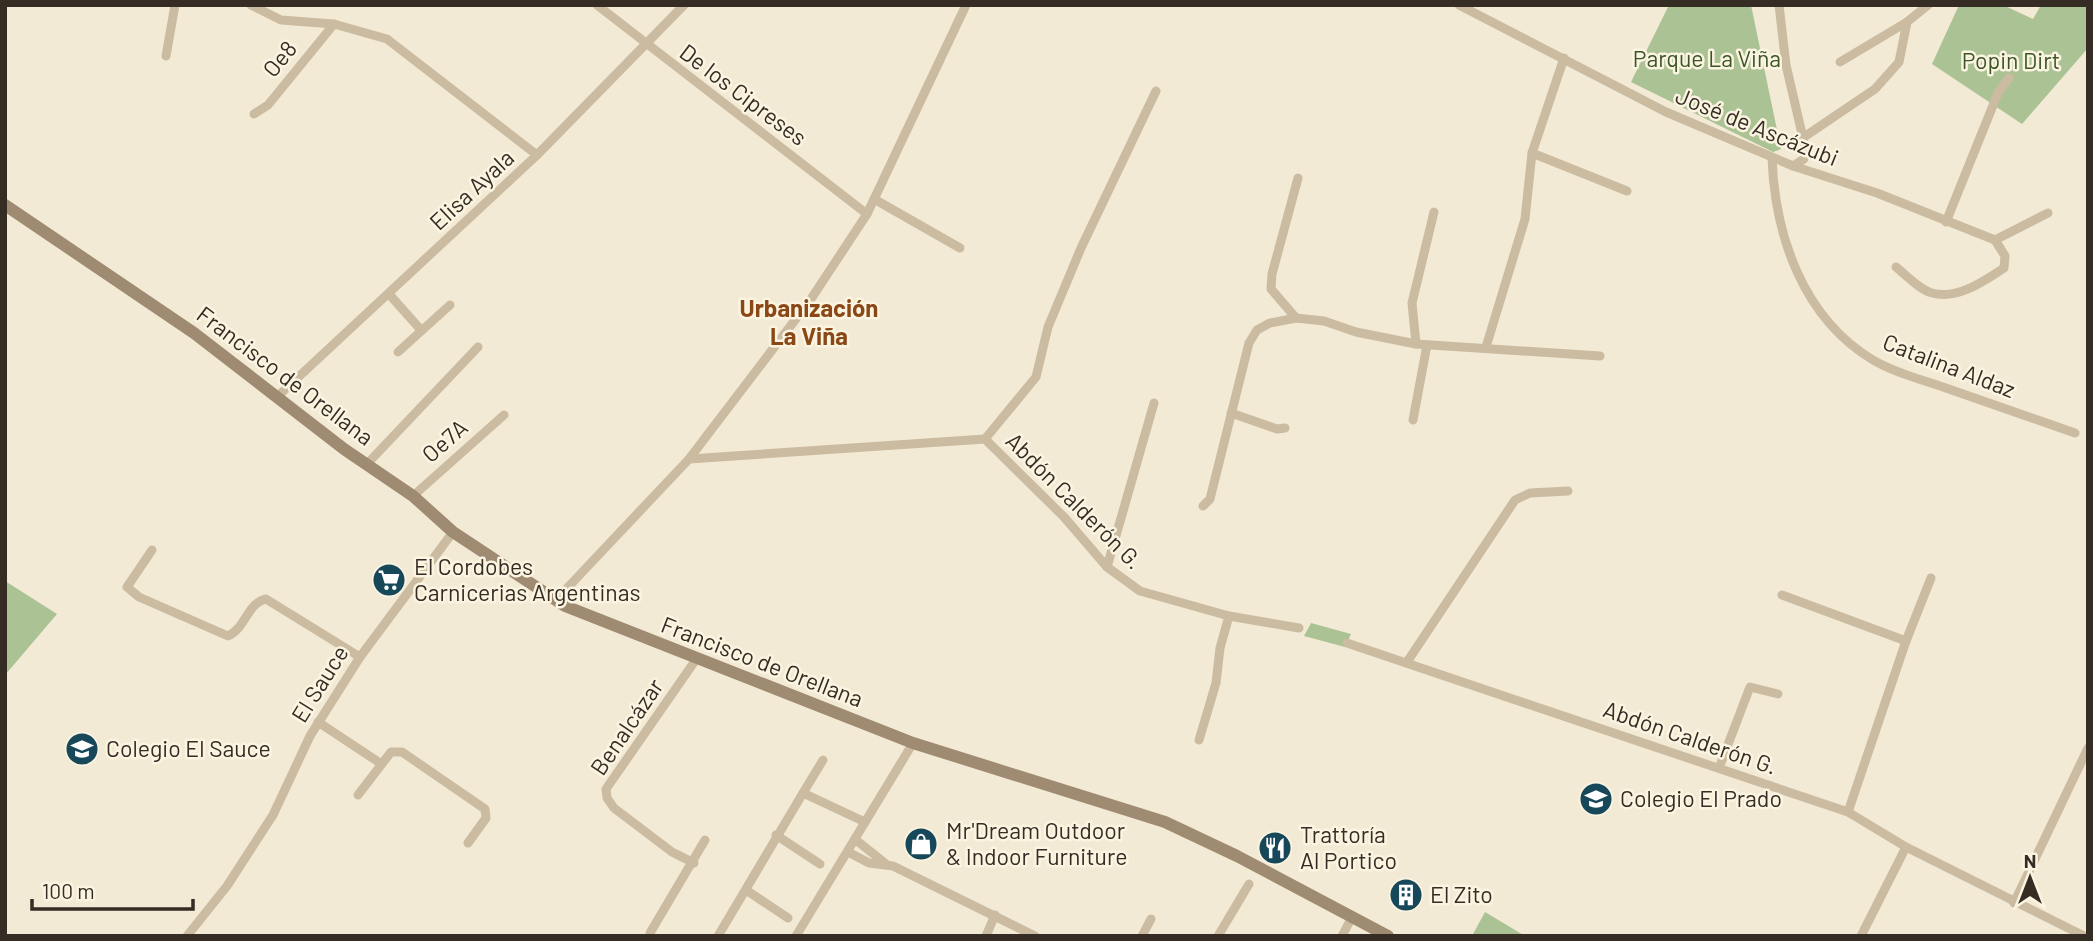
<svg xmlns="http://www.w3.org/2000/svg" width="2093" height="941" font-family="Barlow,sans-serif">
<style>
.green{fill:#aac294}
.lines{fill:none;stroke-linecap:round;stroke-linejoin:round}
.street{stroke:#cbbca1;stroke-width:9}
.secondary{stroke:#9f8b72;stroke-width:12}
.labels{text-anchor:middle;stroke-width:5;stroke-linejoin:round;paint-order:stroke}
.street-label{font-size:23px;fill:#352c24;stroke:#faf4e1}
.park-label{font-size:23px;fill:#3b5526;stroke:#faf4e1}
.poi-label{font-size:23px;fill:#352c24;stroke:#faf4e1;text-anchor:start}
.neighbourhood-label{font-size:24px;font-weight:bold;fill:#8a4817;stroke:#faf4e1}
</style>
<rect width="100%" height="100%" fill="#f3ead5"/>
<g class="green">
<polygon points="1669,5 1751,5 1781,149 1773,152 1631,82"/>
<polygon points="1959,5 2003,5 2033,19 2041,5 2088,5 2088,48 2022,124 1932,64"/>
<polygon points="5,581 57,614 5,675"/>
<polygon points="1311,623 1351,634 1345,647 1304,636"/>
<polygon points="1485,912 1525,936 1472,936"/>
</g>
<g class="lines">
<g class="street">
<polyline points="251,5 281,20 334,24 387,39 537,155"/>
<polyline points="597,5 867,214"/>
<polyline points="1459,5 1666,112 1793,166 1877,193 1995,240 2048,213"/>
<polyline points="1779,5 1786,65 1806,151 1804,159 1793,166"/>
<polyline points="166,56 175,5"/>
<polyline points="1840,62 1907,22"/>
<polyline points="254,114 268,105 334,24"/>
<polyline points="1804,137 1875,89 1899,62 1907,22 1928,5"/>
<polyline points="1532,153 1627,191"/>
<path d="M1772,158C1775,236 1803,318 1873,360C1895,373 1920,379 1943,387C1987,402 2031,418 2075,433"/>
<polyline points="874,199 960,248"/>
<polyline points="1946,222 1998,93 2009,78"/>
<path d="M1896,267C1906,275 1920,290 1932,293C1958,300 1984,281 2004,268L2005,256L1995,240"/>
<polyline points="389,294 421,330"/>
<polyline points="1296,318 1271,289 1272,274 1298,178"/>
<polyline points="1416,344 1412,303 1434,212"/>
<polyline points="1486,347 1525,219 1532,153 1564,58"/>
<polyline points="398,352 450,305"/>
<polyline points="278,396 537,155 684,5"/>
<polyline points="1231,413 1277,429 1285,428"/>
<polyline points="1413,420 1427,345"/>
<polyline points="985,439 1064,517 1107,567 1140,591 1229,616 1299,628"/>
<polyline points="689,459 985,439 1036,377 1048,327 1081,248 1156,91"/>
<polyline points="367,464 478,347"/>
<polyline points="413,496 504,415"/>
<polyline points="1203,506 1210,499 1249,343 1257,330 1270,323 1296,318 1324,321 1356,332 1416,344 1600,356"/>
<path d="M152,550L127,587L139,597L228,636C246,628 247,603 266,599L360,657"/>
<polyline points="1107,567 1154,403"/>
<polyline points="1782,595 1906,641"/>
<polyline points="555,601 689,459 811,299 867,214 966,5"/>
<polyline points="1347,643 1848,812 1906,847 2084,936"/>
<polyline points="1407,662 1515,500 1530,493 1568,491"/>
<polyline points="318,722 380,763"/>
<polyline points="1199,740 1216,683 1220,648 1229,616"/>
<polyline points="1719,768 1750,687 1778,694"/>
<polyline points="803,793 823,760"/>
<polyline points="358,795 391,752 402,752 485,809 486,818 468,843"/>
<polyline points="1848,812 1906,641 1931,578"/>
<polyline points="776,835 820,864"/>
<polyline points="856,840 886,864"/>
<polyline points="848,852 869,863 893,866 1035,936"/>
<polyline points="694,863 672,852 614,808 607,798 606,789 697,658"/>
<polyline points="746,890 788,918"/>
<polyline points="2014,903 2088,748"/>
<polyline points="650,933 705,840"/>
<polyline points="187,936 227,886 273,815 310,736 360,657 453,532"/>
<polyline points="718,936 803,793 865,822"/>
<polyline points="796,936 913,743"/>
<polyline points="986,936 995,915"/>
<polyline points="1142,936 1151,919"/>
<polyline points="1218,936 1249,884"/>
<polyline points="1342,936 1352,917"/>
<polyline points="1861,936 1906,847"/>
</g>
<polyline class="secondary" points="5,205 194,333 344,449 413,496 453,532 565,606 913,743 1165,822 1237,856 1388,936"/>
</g>
<defs>
<symbol id="supermarket-disc" viewBox="-11 -11 22 22"><circle r="9.5" fill="#174859" stroke="#faf4e1"/><path d="M-6-5.5h2.5l.6 2H6L4.5 2H-2.5L-4.4-4H-6ZM-1.5 3.2a1.3 1.3 0 1 0 .1 0ZM3 3.2a1.3 1.3 0 1 0 .1 0Z" fill="#fff"/></symbol>
<symbol id="school-disc" viewBox="-11 -11 22 22"><circle r="9.5" fill="#174859" stroke="#faf4e1"/><path d="M0-5L7-2L0 1L-7-2ZM-4 1L0 2.5L4 1V4Q0 6-4 4Z" fill="#fff"/></symbol>
<symbol id="shop-disc" viewBox="-11 -11 22 22"><circle r="9.5" fill="#174859" stroke="#faf4e1"/><path d="M-5-2.5h2.3a2.7 3.5 0 0 1 5.4 0H5L5.5 6h-11ZM-1.5-2.5h3a1.5 2.3 0 0 0-3 0Z" fill="#fff"/></symbol>
<symbol id="restaurant-disc" viewBox="-11 -11 22 22"><circle r="9.5" fill="#174859" stroke="#faf4e1"/><path d="M-5-6h1v4h1v-4h1v4h1v-4h1v5L-1.5 .5V6h-2V.5L-5-1ZM5-6V6H3V1.5H1.5Q1.5-4 5-6Z" fill="#fff"/></symbol>
<symbol id="building-disc" viewBox="-11 -11 22 22"><circle r="9.5" fill="#174859" stroke="#faf4e1"/><path d="M-4-6H4V6H1V3H-1V6H-4ZM-2.5-4.3h1.7v1.8h-1.7ZM.8-4.3h1.7v1.8H.8ZM-2.5-1h1.7V.8h-1.7ZM.8-1h1.7V.8H.8Z" fill="#fff"/></symbol>
</defs>
<g fill-rule="evenodd">
<use href="#supermarket-disc" x="370" y="561" width="38" height="38"/>
<use href="#school-disc" x="63" y="730" width="38" height="38"/>
<use href="#school-disc" x="1577" y="780" width="38" height="38"/>
<use href="#shop-disc" x="902" y="825" width="38" height="38"/>
<use href="#restaurant-disc" x="1256" y="829" width="38" height="38"/>
<use href="#building-disc" x="1387" y="876" width="38" height="38"/>
</g>
<g class="labels">
<g class="street-label">
<text transform="translate(280 59) rotate(-51)" y="8">Oe8</text>
<text transform="translate(743 95) rotate(37)" y="8">De los Cipreses</text>
<text transform="translate(1757 127) rotate(22)" y="8">José de Ascázubi</text>
<text transform="translate(472 190) rotate(-43)" y="8">Elisa Ayala</text>
<text transform="translate(1949 366) rotate(21)" y="8">Catalina Aldaz</text>
<text transform="translate(285 376) rotate(37)" y="8">Francisco de Orellana</text>
<text transform="translate(445 441) rotate(-41)" y="8">Oe7A</text>
<text transform="translate(1074 501) rotate(45)" y="8">Abdón Calderón G.</text>
<text transform="translate(762 662) rotate(21)" y="8">Francisco de Orellana</text>
<text transform="translate(320 684) rotate(-58)" y="8">El Sauce</text>
<text transform="translate(627 727) rotate(-56)" y="8">Benalcázar</text>
<text transform="translate(1690 738) rotate(19)" y="8">Abdón Calderón G.</text>
</g>
<g class="park-label">
<text x="1707" y="67">Parque La Viña</text>
<text x="2011" y="69">Popin Dirt</text>
</g>
<g class="poi-label">
<text x="414" y="575">El Cordobes<tspan x="414" dy="26">Carnicerias Argentinas</tspan></text>
<text x="106" y="757">Colegio El Sauce</text>
<text x="1620" y="807">Colegio El Prado</text>
<text x="946" y="839">Mr'Dream Outdoor<tspan x="946" dy="26">&amp; Indoor Furniture</tspan></text>
<text x="1300" y="843">Trattoría<tspan x="1300" dy="26">Al Portico</tspan></text>
<text x="1430" y="903">El Zito</text>
</g>
<g class="neighbourhood-label">
<text x="809" y="317">Urbanización<tspan x="809" dy="28">La Viña</tspan></text>
</g>
</g>
<rect width="2093" height="941" fill="none" stroke="#352c24" stroke-width="14"/>
<g transform="translate(2030 878)" stroke="#faf4e1" stroke-width="5" paint-order="stroke">
<path d="M0-5L12 26L0 18L-12 26Z" fill="#352c24"/>
<text y="-10" font-size="19" font-weight="bold" text-anchor="middle" fill="#352c24">N</text>
</g>
<path d="M32 899v10h161v-10" fill="none" stroke="#352c24" stroke-width="3.5"/>
<text x="42" y="899" font-size="21" fill="#352c24" stroke="#faf4e1" stroke-width="5" paint-order="stroke">100 m</text>
</svg>
